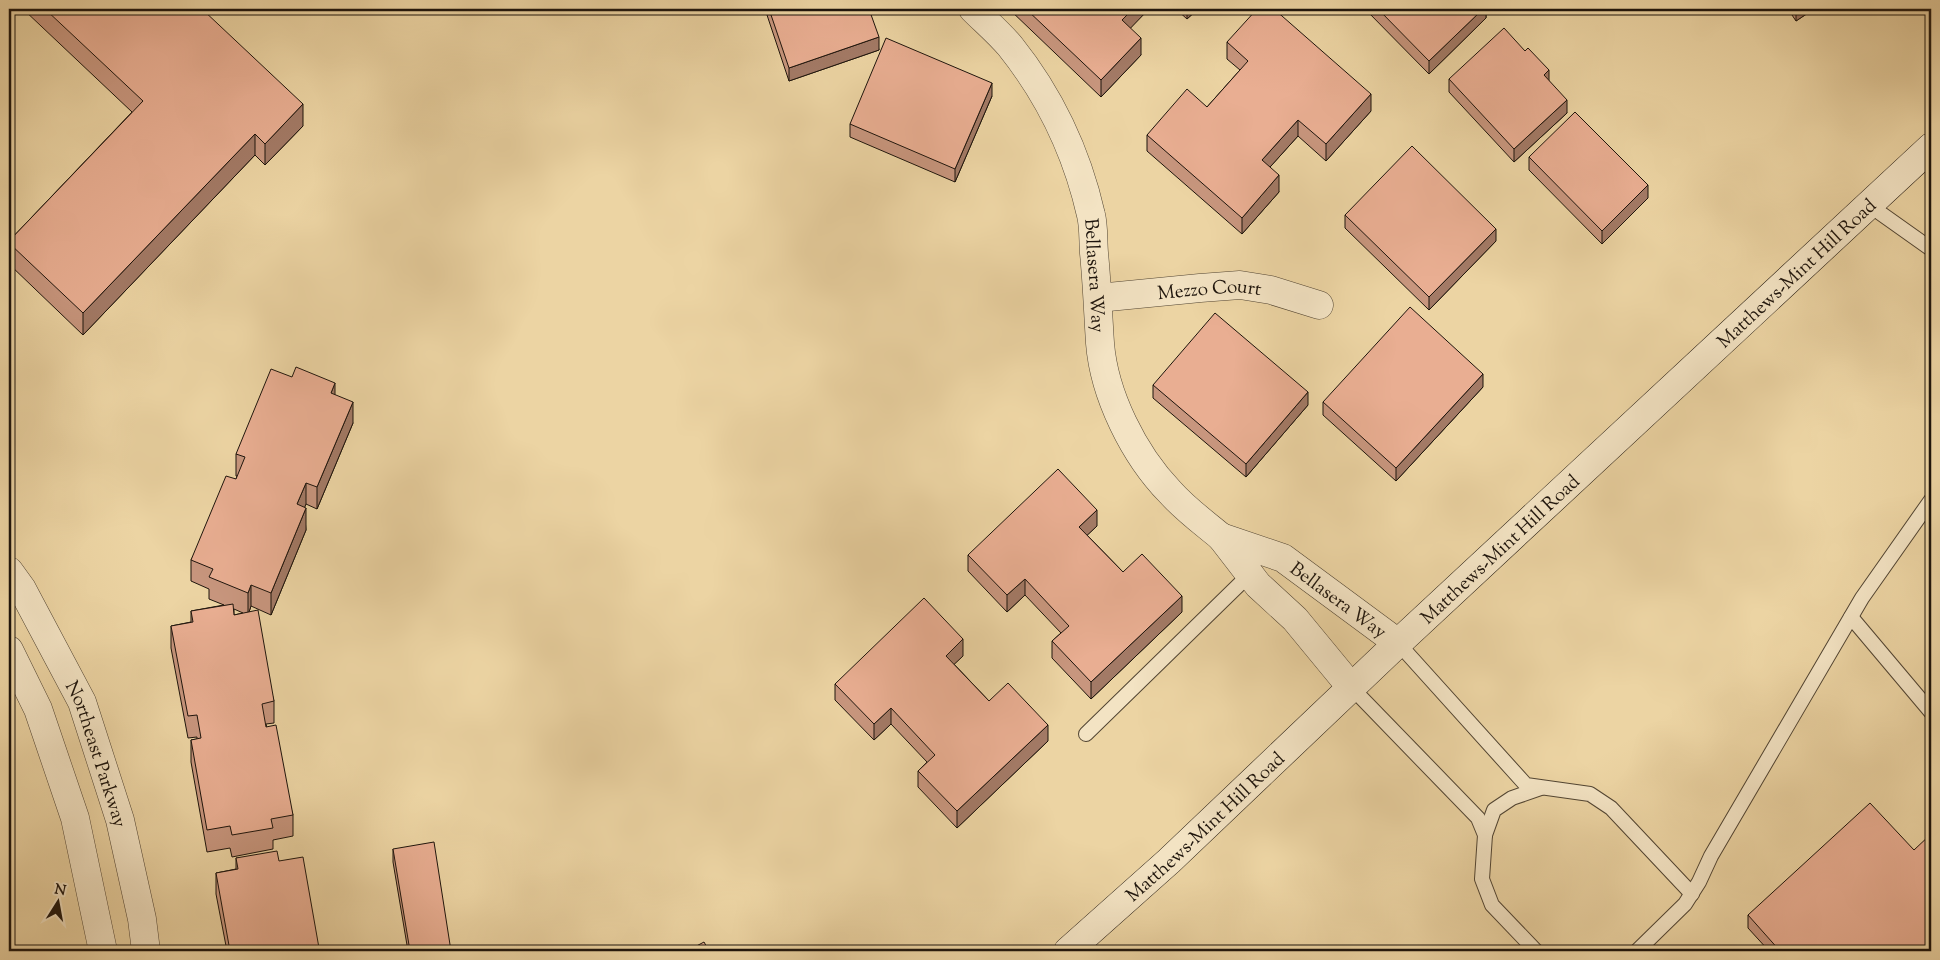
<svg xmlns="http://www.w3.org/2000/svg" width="1940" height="960" font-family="'Sorts Mill Goudy',serif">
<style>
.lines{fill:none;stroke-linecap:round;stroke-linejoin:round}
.lane-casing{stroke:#514432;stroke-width:16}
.street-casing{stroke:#514432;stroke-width:29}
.secondary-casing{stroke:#1d140c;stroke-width:29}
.lane{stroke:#f3e3c3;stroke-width:14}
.street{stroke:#f3e3c3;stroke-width:28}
.secondary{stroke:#f3e3c3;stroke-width:28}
.wall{fill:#c8967e;stroke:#1d140c;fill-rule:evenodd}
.shaded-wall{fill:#a37a66;stroke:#1d140c}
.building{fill:#e9ae92;stroke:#1d140c}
.labels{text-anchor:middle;stroke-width:4;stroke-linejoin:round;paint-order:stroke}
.street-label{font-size:19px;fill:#1d140c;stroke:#f3e3c3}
</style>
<rect width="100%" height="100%" fill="#ecd4a3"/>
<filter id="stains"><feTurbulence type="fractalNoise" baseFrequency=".004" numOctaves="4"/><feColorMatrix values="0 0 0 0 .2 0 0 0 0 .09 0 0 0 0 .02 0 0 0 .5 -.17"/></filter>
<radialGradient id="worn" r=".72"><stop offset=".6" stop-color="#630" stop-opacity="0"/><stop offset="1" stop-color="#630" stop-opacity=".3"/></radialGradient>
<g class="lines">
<defs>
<g id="lane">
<polyline points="1869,205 1931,249"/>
<polyline points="1851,617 1931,712"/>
<polyline points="1398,643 1526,785 1590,794 1611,808 1692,894"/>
<polyline points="1351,687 1478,818 1485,835 1482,879 1492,905 1536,951"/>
<polyline points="1086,734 1250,574"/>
<polyline points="1485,835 1494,810 1512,798 1541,788"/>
<polyline points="1637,951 1685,904 1699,882 1711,856 1862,598 1931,500"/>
</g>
<g id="street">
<path id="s1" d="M973,9C985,21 999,33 1010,46C1050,96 1077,153 1091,215C1094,227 1093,241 1094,253C1097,283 1098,313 1100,343C1104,395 1134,455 1170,492C1185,509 1203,522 1221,537"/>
<path id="s2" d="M1098,298L1200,288L1240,285L1271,290L1319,305"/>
<path id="s3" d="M9,571L22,589L82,702L120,820L142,919L146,951"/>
<polyline points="9,650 38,709 75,818 103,951"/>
<path id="s4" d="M1351,687L1295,619L1258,585L1221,537L1283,558L1398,643"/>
</g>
<g id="secondary">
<path id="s5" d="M1068,951L1169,861L1398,643L1931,147"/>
</g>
</defs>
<use href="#lane" class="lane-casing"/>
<use href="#street" class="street-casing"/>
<use href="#secondary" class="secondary-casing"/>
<use href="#lane" class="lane"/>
<use href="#street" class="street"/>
<use href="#secondary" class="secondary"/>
</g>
<g class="wall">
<polygon points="23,9 202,9 303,126 265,165 255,155 83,335 9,264 9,241 132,112"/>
<polygon points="765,9 869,9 879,50 789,81"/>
<polygon points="1009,9 1149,9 1130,28 1141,55 1101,97"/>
<polygon points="1176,9 1198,9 1187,19"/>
<polygon points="1365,9 1486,9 1486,18 1429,74"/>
<polygon points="1788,9 1814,9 1796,21"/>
<polygon points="1227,42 1371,111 1326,161 1298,136 1270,167 1279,192 1242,234 1147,151 1147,135 1207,107 1240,70 1227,59"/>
<polygon points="1449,79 1549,81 1567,113 1514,162 1449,92"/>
<polygon points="992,96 955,182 850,137 850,124"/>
<polygon points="1529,157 1648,198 1602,244 1529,170"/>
<polygon points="1345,215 1496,241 1429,310 1345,228"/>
<polygon points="1153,385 1308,405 1246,477 1153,398"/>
<polygon points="1483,387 1396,481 1323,415 1323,402"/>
<path d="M335,395L353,423L317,509L306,504L304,508L306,530L271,615L251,606L249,612L274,701V723L266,724L293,815V836L273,840V849L232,857L230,848L207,852L191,762V740L197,739V737L188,738L171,648V626L191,622V611L224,605L209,599V589L191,581V560L236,479L237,476H236V454ZM234,609L243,613L234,615Z"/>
<polygon points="1097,526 1087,535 1123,572 1182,612 1091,699 1052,658 1052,641 1061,633 1025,595 1007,612 968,571 968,555"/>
<polygon points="963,656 954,664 989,701 1048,741 957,828 918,787 918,771 927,762 891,724 874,740 835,700 835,684"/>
<polygon points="393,849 451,951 408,951 393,862"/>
<polygon points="1914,850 1931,951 1769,951 1748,928 1748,915"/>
<polygon points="236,858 279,861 319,948 319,951 227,951 216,894 216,873 236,869"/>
</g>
<g class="shaded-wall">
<polygon points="1133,9 1149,9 1122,37 1122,20"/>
<polygon points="1187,9 1198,9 1187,19"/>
<polygon points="1483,9 1486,9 1486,18 1429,74 1429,61"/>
<polygon points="1796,9 1814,9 1796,21"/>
<polygon points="879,37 879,50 789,81 789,68"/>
<polygon points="1141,38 1141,55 1101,97 1101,80"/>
<polygon points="1549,70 1549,83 1544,75"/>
<polygon points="992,83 992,96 955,182 955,169"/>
<polygon points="1371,94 1371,111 1326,161 1326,144"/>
<polygon points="1567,100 1567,113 1514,162 1514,149"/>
<polygon points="303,104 303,126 265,165 265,144"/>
<polygon points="1298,120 1298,136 1262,176 1262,160"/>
<polygon points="255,134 255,155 83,335 83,313"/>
<polygon points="1279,175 1279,192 1242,234 1242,218"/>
<polygon points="1648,185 1648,198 1602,244 1602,231"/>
<polygon points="1496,229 1496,241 1429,310 1429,297"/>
<polygon points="1483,374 1483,387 1396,481 1396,468"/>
<polygon points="335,383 335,404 331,393"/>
<polygon points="1308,392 1308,405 1246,477 1246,464"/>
<polygon points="353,402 353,423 317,509 317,487"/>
<polygon points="306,483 306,504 297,526 297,504"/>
<polygon points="306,508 306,530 271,615 271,593"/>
<polygon points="1097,510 1097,526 1079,543 1079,527"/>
<polygon points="1025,579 1025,595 1007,612 1007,595"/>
<polygon points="251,585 251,606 248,615 248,593"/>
<polygon points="1182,596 1182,612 1091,699 1091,682"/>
<polygon points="963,639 963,656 946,672 946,656"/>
<polygon points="891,708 891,724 874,740 874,724"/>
<polygon points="1048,725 1048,741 957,828 957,811"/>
</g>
<g class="building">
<polygon points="45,9 202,9 303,104 265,144 255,134 83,313 9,243 9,241 143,101"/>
<polygon points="769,9 869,9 879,37 789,68"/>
<polygon points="1026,9 1133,9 1122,20 1141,38 1101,80"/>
<polygon points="1257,9 1274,9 1371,94 1326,144 1298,120 1262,160 1279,175 1242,218 1147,135 1187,89 1207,107 1248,61 1227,42"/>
<polygon points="1378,9 1483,9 1429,61"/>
<polygon points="1504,28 1525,51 1528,48 1549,70 1544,75 1567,100 1514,149 1449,79"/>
<polygon points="886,38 992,83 955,169 850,124"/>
<polygon points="1575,112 1648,185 1602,231 1529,157"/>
<polygon points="1412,146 1496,229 1429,297 1345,215"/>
<polygon points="1410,307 1483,374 1396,468 1323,402"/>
<polygon points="1215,313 1308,392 1246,464 1153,385"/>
<polygon points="296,367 335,383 331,393 353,402 317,487 306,483 297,504 306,508 271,593 251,585 248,593 209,577 213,569 191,560 226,476 236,479 245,457 236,454 271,369 292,377"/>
<polygon points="1058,469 1097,510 1079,527 1123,572 1142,554 1182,596 1091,682 1052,641 1069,626 1025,579 1007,595 968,555"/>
<polygon points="924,598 963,639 946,656 989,701 1008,683 1048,725 957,811 918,771 935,755 891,708 874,724 835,684"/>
<polygon points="233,604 234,615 258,610 274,701 262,704 266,727 276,725 293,815 271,819 273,828 232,835 230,826 207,830 191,740 201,738 197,715 188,716 171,626 193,622 191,611"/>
<polygon points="1870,803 1914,850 1931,834 1931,951 1780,951 1748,915"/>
<polygon points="434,842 451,951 410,951 393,849"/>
<polygon points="277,851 279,861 303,857 319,948 307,950 307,951 230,951 216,873 238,869 236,858"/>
<polygon points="704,942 709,951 687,951"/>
</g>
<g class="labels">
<g class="street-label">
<text dy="7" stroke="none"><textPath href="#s5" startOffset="995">Matthews-Mint Hill Road</textPath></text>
<text dy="7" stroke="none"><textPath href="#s1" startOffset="302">Bellasera Way</textPath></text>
<text dy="7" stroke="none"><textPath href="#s2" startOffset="112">Mezzo Court</textPath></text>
<text dy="7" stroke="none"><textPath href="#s5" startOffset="590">Matthews-Mint Hill Road</textPath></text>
<text dy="7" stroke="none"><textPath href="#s4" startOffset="334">Bellasera Way</textPath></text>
<text dy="7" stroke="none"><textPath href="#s3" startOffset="204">Northeast Parkway</textPath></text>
<text dy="7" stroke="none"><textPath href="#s5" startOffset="185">Matthews-Mint Hill Road</textPath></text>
</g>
</g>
<rect width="1940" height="960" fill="none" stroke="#ecd4a3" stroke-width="30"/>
<rect x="10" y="10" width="1920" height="940" fill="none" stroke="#1d140c" stroke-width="2.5"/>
<rect x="15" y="15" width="1910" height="930" fill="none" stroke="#1d140c"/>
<g transform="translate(58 902) rotate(11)" stroke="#f3e3c3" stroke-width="4" paint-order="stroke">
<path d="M0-4L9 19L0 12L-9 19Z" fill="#1d140c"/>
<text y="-8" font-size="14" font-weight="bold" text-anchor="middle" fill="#1d140c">N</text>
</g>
<rect width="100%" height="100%" filter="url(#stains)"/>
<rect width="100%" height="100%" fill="url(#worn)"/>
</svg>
